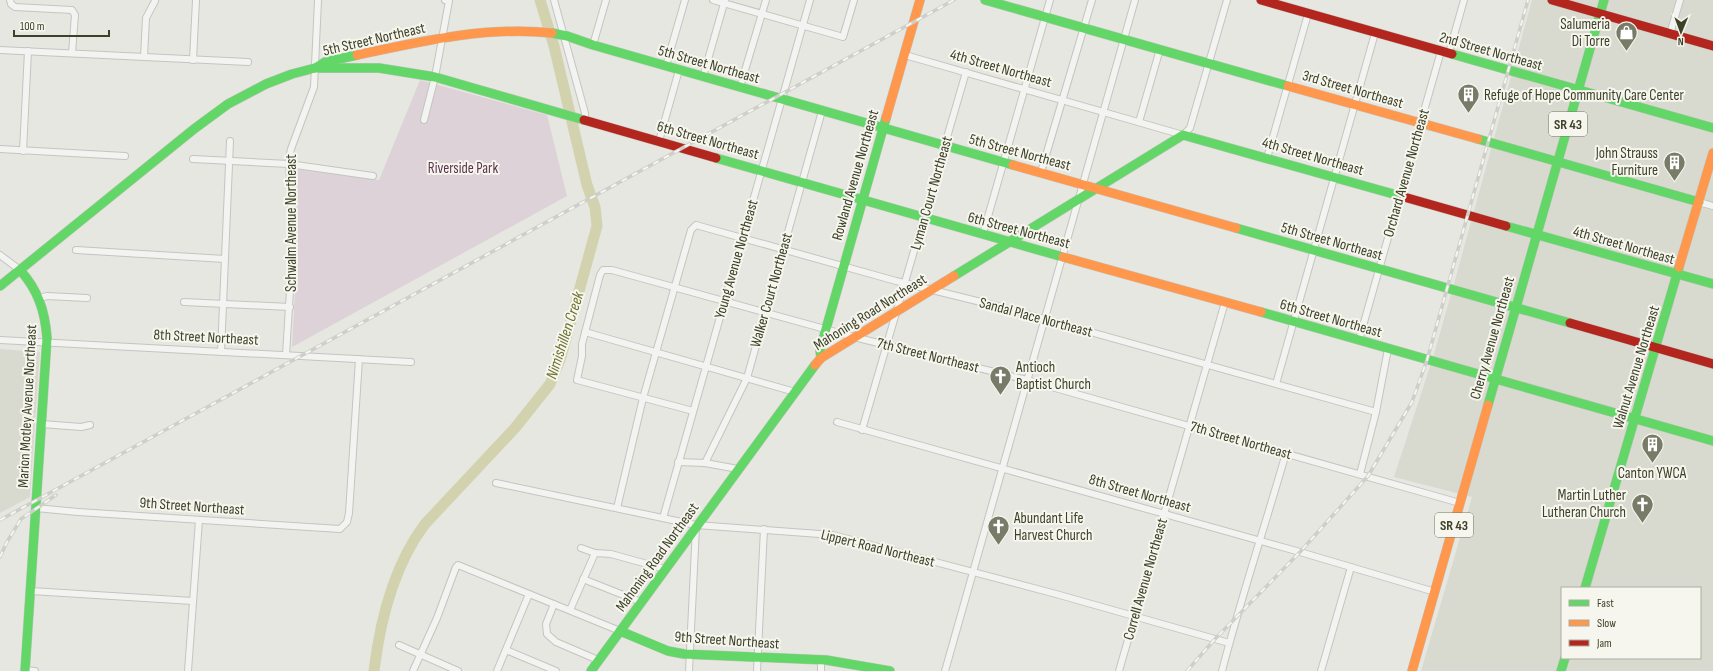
<svg xmlns="http://www.w3.org/2000/svg" width="1713" height="671" font-family="'Sofia Sans Condensed',sans-serif">
<style>
.built{fill:#d9dacf;fill-rule:evenodd}
.green{fill:#dcd2d7}
.lines{fill:none;stroke-linecap:round;stroke-linejoin:round}
.river{stroke:#d2d3ae;stroke-width:11}
.street-casing{stroke:#c4c5bf;stroke-width:8}
.fast-casing{stroke:#c4c5bf;stroke-width:10}
.slow-casing{stroke:#c4c5bf;stroke-width:10}
.jam-casing{stroke:#c4c5bf;stroke-width:10}
.street{stroke:#f3f3f1;stroke-width:6}
.fast{stroke:#63d668;stroke-width:9}
.slow{stroke:#ff974d;stroke-width:9}
.jam{stroke:#b3261e;stroke-width:9}
.rail-casing{stroke:#cececa;stroke-width:3.5}
.rail{stroke:#f6f6ef;stroke-width:2;stroke-dasharray:6;stroke-linecap:butt}
.labels{text-anchor:middle;stroke-width:4;stroke-linejoin:round;paint-order:stroke}
.shield{fill:#f6f6ef;stroke:#747763;stroke-width:1}
.shield-label{font-size:14px;font-weight:bold;fill:#3d4127}
.poi-label{font-size:15px;fill:#3d4127;stroke:#f6f6ef;text-anchor:end}
.street-label{font-size:15px;fill:#3d4127;stroke:#f6f6ef}
.park-label{font-size:15px;fill:#5d3450;stroke:#f6f6ef}
.water-label{font-size:16px;font-style:italic;fill:#6d722e;stroke:#f6f6ef}
</style>
<rect width="100%" height="100%" fill="#e6e7e1"/>
<g class="built">
<path d="M1532,0H1713V671H1421L1472,497L1394,477L1434,354L1455,280ZM1562,588H1700V658H1562Z"/>
<polygon points="0,349 40,352 30,497 0,513"/>
</g>
<polygon class="green" points="420,80 547,115 567,196 292,347 298,236 294,169 379,180"/>
<g class="lines">
<path class="river" d="M374,671C380,621 394,565 425,524L515,428L550,384L560,360L597,226L595,207L587,185L554,46L540,0"/>
<defs>
<g id="street">
<polyline points="10,0 11,4 15,7 72,10 75,15 72,53"/>
<polyline points="554,0 585,113 585,120"/>
<polyline points="713,0 843,37 854,0"/>
<polyline points="1670,34 1680,0"/>
<polyline points="593,45 606,0"/>
<polyline points="0,50 248,62"/>
<polyline points="1449,53 1464,0"/>
<polyline points="905,55 1183,135 1190,128 1227,0"/>
<polyline points="144,57 146,18 155,1"/>
<polyline points="193,60 196,0"/>
<polyline points="666,66 685,0"/>
<polyline points="703,77 725,0"/>
<polyline points="740,87 766,0"/>
<polyline points="424,120 435,77 449,1 445,0"/>
<polyline points="1139,122 1160,49"/>
<polyline points="659,141 679,70"/>
<polyline points="0,149 125,156"/>
<polyline points="23,151 28,51"/>
<polyline points="1267,158 1308,14"/>
<polyline points="193,159 289,164 373,176"/>
<polyline points="1041,172 1092,0"/>
<polyline points="1699,202 1713,206"/>
<polyline points="983,234 1050,0"/>
<polyline points="76,250 225,259"/>
<polyline points="0,255 20,270"/>
<polyline points="40,298 47,296 87,298"/>
<polyline points="184,302 290,307"/>
<polyline points="585,332 795,392"/>
<polyline points="0,340 411,362"/>
<polyline points="1359,340 1441,51"/>
<polyline points="221,352 230,141"/>
<polyline points="286,355 293,242 289,158 291,149 314,87 318,0"/>
<polyline points="1276,384 1375,33"/>
<polyline points="693,411 577,380 582,356 582,344 600,275 603,270 612,270 854,337 1027,380 1460,503"/>
<polyline points="837,422 1300,552 1435,592"/>
<polyline points="42,424 81,427 90,425"/>
<polyline points="862,430 966,72"/>
<polyline points="678,462 705,463 738,469"/>
<polyline points="705,463 747,378 822,111"/>
<polyline points="1360,474 1376,412 1388,349"/>
<polyline points="496,483 696,525 833,535 1056,594 1229,643"/>
<polyline points="36,508 78,512 340,529 347,522 349,513 359,359"/>
<polyline points="617,508 643,398 691,230 696,225 896,281 1001,307 1376,412"/>
<polyline points="663,518 810,0"/>
<polyline points="581,548 595,553 611,554 665,569"/>
<polyline points="583,579 641,602"/>
<polyline points="31,591 193,601"/>
<polyline points="554,604 546,624 547,634 556,642 598,660"/>
<polyline points="570,610 595,553"/>
<polyline points="399,645 458,671"/>
<polyline points="506,650 556,671"/>
<polyline points="25,670 35,671"/>
<polyline points="188,671 199,520"/>
<polyline points="413,671 437,618 456,567 458,565 620,631"/>
<polyline points="497,671 529,594"/>
<polyline points="689,671 696,527"/>
<polyline points="757,671 764,529"/>
<polyline points="821,671 821,660"/>
<polyline points="945,671 1135,0"/>
<polyline points="1119,671 1225,302"/>
<path d="M1222,671C1241,598 1265,526 1286,453"/>
<polyline points="1321,671 1351,567"/>
</g>
<g id="fast">
<polyline points="985,0 1288,86"/>
<polyline points="552,33 567,36 593,45 1013,165"/>
<polyline points="1452,54 1713,128"/>
<polyline points="315,68 379,68 435,77 584,120"/>
<polyline points="1478,139 1699,202"/>
<polyline points="716,158 1063,257"/>
<polyline points="1506,226 1713,284"/>
<polyline points="1236,228 1570,323"/>
<path d="M20,270C38,290 45,311 47,338L25,671"/>
<polyline points="954,276 1183,135 1404,197"/>
<polyline points="0,286 194,129 228,104 266,84 292,74 315,68 325,62 357,55"/>
<polyline points="1261,312 1713,441"/>
<polyline points="821,358 820,350 886,118"/>
<polyline points="1488,405 1604,0"/>
<polyline points="1585,588 1679,267"/>
<polyline points="620,631 668,651 684,654 826,660 890,671"/>
<polyline points="591,671 815,365"/>
<polyline points="1561,671 1565,658"/>
</g>
<g id="slow">
<path d="M357,55C422,41 486,26 552,33"/>
<polyline points="1288,86 1478,139"/>
<polyline points="886,118 920,0"/>
<polyline points="1013,165 1236,228"/>
<polyline points="1063,257 1261,312"/>
<polyline points="1679,267 1713,153"/>
<polyline points="815,365 821,358 954,276"/>
<polyline points="1412,671 1488,405"/>
</g>
<g id="jam">
<polyline points="1261,0 1452,54"/>
<polyline points="1552,0 1713,46"/>
<polyline points="584,120 716,158"/>
<polyline points="1404,197 1506,226"/>
<polyline points="1570,323 1713,364"/>
</g>
</defs>
<use href="#street" class="street-casing"/>
<use href="#fast" class="fast-casing"/>
<use href="#slow" class="slow-casing"/>
<use href="#jam" class="jam-casing"/>
<use href="#street" class="street"/>
<use href="#fast" class="fast"/>
<use href="#slow" class="slow"/>
<use href="#jam" class="jam"/>
<defs>
<g id="rail">
<polyline points="0,520 954,0"/>
<polyline points="0,557 7,542 21,519 56,495"/>
<polyline points="1187,671 1215,639 1300,552 1368,476 1412,402 1427,360 1528,0"/>
</g>
</defs>
<use href="#rail" class="rail-casing"/>
<use href="#rail" class="rail"/>
</g>
<defs>
<symbol id="shop-pin" viewBox="-11 -11 22 30"><path d="M0 17L-7.5 6A9.5 9.5 0 1 1 7.5 6Z" fill="#787b68" stroke="#f6f6ef"/><path d="M-5-2.5h2.3a2.7 3.5 0 0 1 5.4 0H5L5.5 6h-11ZM-1.5-2.5h3a1.5 2.3 0 0 0-3 0Z" fill="#fff"/></symbol>
<symbol id="building-pin" viewBox="-11 -11 22 30"><path d="M0 17L-7.5 6A9.5 9.5 0 1 1 7.5 6Z" fill="#787b68" stroke="#f6f6ef"/><path d="M-4-6H4V6H1V3H-1V6H-4ZM-2.5-4.3h1.7v1.8h-1.7ZM.8-4.3h1.7v1.8H.8ZM-2.5-1h1.7V.8h-1.7ZM.8-1h1.7V.8H.8Z" fill="#fff"/></symbol>
<symbol id="church-pin" viewBox="-11 -11 22 30"><path d="M0 17L-7.5 6A9.5 9.5 0 1 1 7.5 6Z" fill="#787b68" stroke="#f6f6ef"/><path d="M-1.2-6h2.4v3.5h3.3v2.4h-3.3V6h-2.4V-.1h-3.3v-2.4h3.3Z" fill="#fff"/></symbol>
</defs>
<g fill-rule="evenodd">
<use href="#shop-pin" x="1614" y="20" width="25" height="34"/>
<use href="#building-pin" x="1456" y="82" width="25" height="34"/>
<use href="#building-pin" x="1662" y="150" width="25" height="34"/>
<use href="#church-pin" x="988" y="364" width="25" height="34"/>
<use href="#building-pin" x="1640" y="432" width="25" height="34"/>
<use href="#church-pin" x="1630" y="492" width="25" height="34"/>
<use href="#church-pin" x="986" y="514" width="25" height="34"/>
</g>
<g class="labels">
<g class="shield">
<rect x="1549" y="112" width="38" height="24" rx="3"/>
<rect x="1435" y="513" width="38" height="24" rx="3"/>
</g>
<g class="shield-label">
<text x="1568" y="129">SR 43</text>
<text x="1454" y="530">SR 43</text>
</g>
<g class="poi-label">
<text x="1610" y="29">Salumeria<tspan x="1610" dy="17">Di Torre</tspan></text>
<text x="1484" y="100" text-anchor="start">Refuge of Hope Community Care Center</text>
<text x="1658" y="158">John Strauss<tspan x="1658" dy="17">Furniture</tspan></text>
<text x="1016" y="372" text-anchor="start">Antioch<tspan x="1016" dy="17">Baptist Church</tspan></text>
<text x="1652" y="478" text-anchor="middle">Canton YWCA</text>
<text x="1626" y="500">Martin Luther<tspan x="1626" dy="17">Lutheran Church</tspan></text>
<text x="1014" y="523" text-anchor="start">Abundant Life<tspan x="1014" dy="17">Harvest Church</tspan></text>
</g>
<g class="street-label">
<text transform="translate(374 39) rotate(-13)" y="5">5th Street Northeast</text>
<text transform="translate(1491 51) rotate(16)" y="5">2nd Street Northeast</text>
<text transform="translate(709 64) rotate(16)" y="5">5th Street Northeast</text>
<text transform="translate(1001 68) rotate(16)" y="5">4th Street Northeast</text>
<text transform="translate(1353 89) rotate(16)" y="5">3rd Street Northeast</text>
<text transform="translate(708 140) rotate(16)" y="5">6th Street Northeast</text>
<text transform="translate(1020 152) rotate(15)" y="5">5th Street Northeast</text>
<text transform="translate(1313 156) rotate(16)" y="5">4th Street Northeast</text>
<text transform="translate(1406 173) rotate(-74)" y="5">Orchard Avenue Northeast</text>
<text transform="translate(855 175) rotate(-74)" y="5">Rowland Avenue Northeast</text>
<text transform="translate(931 193) rotate(-74)" y="5">Lyman Court Northeast</text>
<text transform="translate(291 223) rotate(-90)" y="5">Schwalm Avenue Northeast</text>
<text transform="translate(1019 230) rotate(15)" y="5">6th Street Northeast</text>
<text transform="translate(1332 241) rotate(16)" y="5">5th Street Northeast</text>
<text transform="translate(1624 245) rotate(16)" y="5">4th Street Northeast</text>
<text transform="translate(736 259) rotate(-74)" y="5">Young Avenue Northeast</text>
<text transform="translate(771 290) rotate(-74)" y="5">Walker Court Northeast</text>
<text transform="translate(870 312) rotate(-32)" y="5">Mahoning Road Northeast</text>
<text transform="translate(1036 317) rotate(15)" y="5">Sandal Place Northeast</text>
<text transform="translate(1331 318) rotate(16)" y="5">6th Street Northeast</text>
<text transform="translate(206 337) rotate(3)" y="5">8th Street Northeast</text>
<text transform="translate(1492 338) rotate(-74)" y="5">Cherry Avenue Northeast</text>
<text transform="translate(928 355) rotate(14)" y="5">7th Street Northeast</text>
<text transform="translate(1636 367) rotate(-73)" y="5">Walnut Avenue Northeast</text>
<text transform="translate(27 406) rotate(-87)" y="5">Marion Motley Avenue Northeast</text>
<text transform="translate(1241 440) rotate(16)" y="5">7th Street Northeast</text>
<text transform="translate(1140 493) rotate(16)" y="5">8th Street Northeast</text>
<text transform="translate(192 506) rotate(4)" y="5">9th Street Northeast</text>
<text transform="translate(878 548) rotate(14)" y="5">Lippert Road Northeast</text>
<text transform="translate(657 557) rotate(-54)" y="5">Mahoning Road Northeast</text>
<text transform="translate(1145 579) rotate(-74)" y="5">Correll Avenue Northeast</text>
<text transform="translate(727 640) rotate(4)" y="5">9th Street Northeast</text>
</g>
<g class="park-label">
<text x="463" y="173">Riverside Park</text>
</g>
<g class="water-label">
<text transform="translate(564 335) rotate(-72)" y="6">Nimishillen Creek</text>
</g>
</g>
<rect x="1561" y="587" width="140" height="72" fill="#f6f6ef" stroke="#acae9f"/>
<rect x="1569" y="600" width="20" height="6" fill="#63d668" stroke="#acae9f"/>
<text x="1597" y="607" font-size="12" fill="#3d4127">Fast</text>
<rect x="1569" y="620" width="20" height="6" fill="#ff974d" stroke="#acae9f"/>
<text x="1597" y="627" font-size="12" fill="#3d4127">Slow</text>
<rect x="1569" y="640" width="20" height="6" fill="#b3261e" stroke="#acae9f"/>
<text x="1597" y="647" font-size="12" fill="#3d4127">Jam</text>
<g transform="translate(1681 32) rotate(181)" stroke="#f6f6ef" stroke-width="3" paint-order="stroke">
<path d="M0-3L7 15L0 10L-7 15Z" fill="#3d4127"/>
<text y="-6" font-size="11" font-weight="bold" text-anchor="middle" fill="#3d4127">N</text>
</g>
<path d="M14 30v6h95v-6" fill="none" stroke="#3d4127" stroke-width="2"/>
<text x="20" y="30" font-size="12" fill="#3d4127" stroke="#f6f6ef" stroke-width="3" paint-order="stroke">100 m</text>
</svg>
